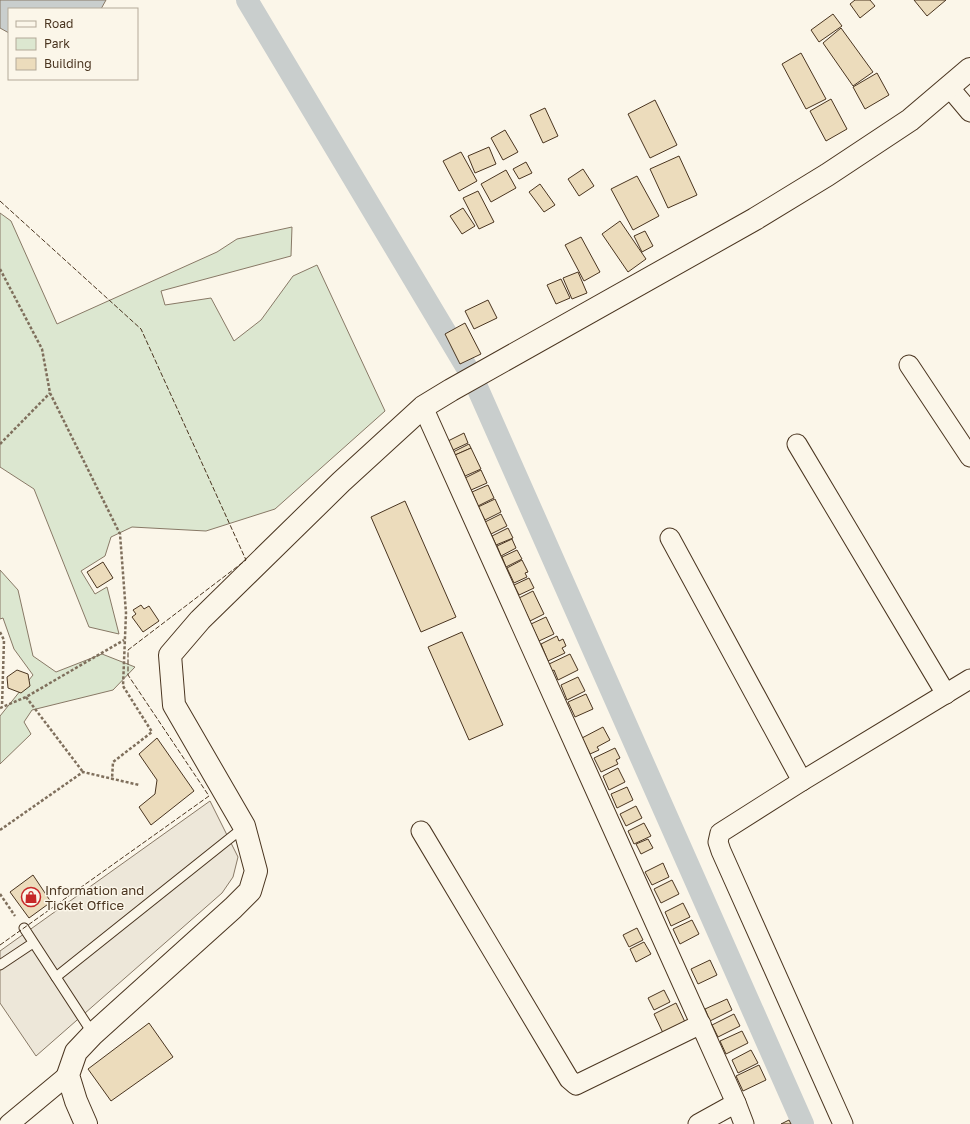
<svg xmlns="http://www.w3.org/2000/svg" width="970" height="1124" font-family="'Golos Text',sans-serif">
<style>
.green{fill:#dce7d0;stroke:#887966}
.parking{fill:#ede7d9;stroke:#887966}
.water{fill:#c9cecd;stroke:#887966}
.lines{fill:none;stroke-linecap:round;stroke-linejoin:round}
.canal{stroke:#c9cecd;stroke-width:22}
.building{fill:#ecdcbc;stroke:#4a3520}
.lane-casing{stroke:#4a3520;stroke-width:11}
.street-casing{stroke:#4a3520;stroke-width:21}
.secondary-casing{stroke:#4a3520;stroke-width:24}
.path{stroke:#7f6f5c;stroke-width:2.5;stroke-dasharray:3 2;stroke-linecap:butt}
.lane{stroke:#fbf6e9;stroke-width:9}
.street{stroke:#fbf6e9;stroke-width:19}
.secondary{stroke:#fbf6e9;stroke-width:22}
.fence{stroke:#4a3520;stroke-width:1;stroke-dasharray:5 2;stroke-linecap:butt}
.labels{text-anchor:middle;stroke-width:3;stroke-linejoin:round;paint-order:stroke}
.poi-label{font-size:13px;fill:#4a3520;stroke:#fbf6e9;text-anchor:start}
</style>
<rect width="100%" height="100%" fill="#fbf6e9"/>
<g class="green">
<polygon points="0,213 11,221 57,324 217,252 237,239 292,227 291,256 161,291 165,305 211,298 234,341 261,320 293,276 317,265 385,411 275,509 206,531 132,527 111,537 105,556 81,571 95,594 107,587 119,634 89,627 34,489 0,467"/>
<polygon points="0,570 18,590 33,656 56,672 102,654 135,667 113,690 32,710 24,722 31,734 0,764 0,716 33,675 14,649 3,618 0,619"/>
</g>
<polygon class="parking" points="210,801 238,857 233,877 222,893 36,1056 0,1003 0,951"/>
<polygon class="water" points="0,0 106,0 101,9 9,9 9,33 0,28"/>
<g class="lines">
<polyline class="canal" points="247,0 473,378 803,1124"/>
</g>
<g class="building">
<polygon points="855,0 870,0 875,6 860,18 850,4"/>
<polygon points="914,0 946,0 927,16"/>
<polygon points="833,14 842,26 819,42 811,30"/>
<polygon points="841,28 873,72 853,86 823,43"/>
<polygon points="801,53 826,99 806,109 782,64"/>
<polygon points="877,73 889,95 865,109 853,87"/>
<polygon points="831,99 847,129 826,141 810,111"/>
<polygon points="655,100 677,145 650,158 628,114"/>
<polygon points="545,108 558,136 543,143 530,115"/>
<polygon points="505,130 518,152 503,160 491,138"/>
<polygon points="489,147 496,164 475,173 468,156"/>
<polygon points="461,152 477,181 459,191 443,161"/>
<polygon points="679,156 697,195 668,208 650,169"/>
<polygon points="526,162 532,173 519,179 513,169"/>
<polygon points="583,169 594,186 579,196 568,179"/>
<polygon points="506,170 516,188 491,202 481,184"/>
<polygon points="637,176 659,216 633,230 611,189"/>
<polygon points="540,184 555,205 544,212 529,192"/>
<polygon points="478,191 494,222 479,229 463,198"/>
<polygon points="463,208 475,226 462,234 450,216"/>
<polygon points="620,221 646,259 628,272 602,234"/>
<polygon points="645,231 653,246 642,252 634,236"/>
<polygon points="581,237 600,272 584,281 565,245"/>
<polygon points="578,272 587,293 572,299 563,278"/>
<polygon points="561,279 570,298 556,304 547,285"/>
<polygon points="488,300 497,318 474,329 465,311"/>
<polygon points="465,323 481,354 460,364 445,334"/>
<polygon points="464,433 468,443 453,450 448,441"/>
<polygon points="469,444 471,448 455,455 453,452"/>
<polygon points="471,448 481,469 465,476 455,455"/>
<polygon points="481,470 487,483 471,490 465,478"/>
<polygon points="488,485 494,498 478,506 472,492"/>
<polygon points="495,499 501,512 485,520 478,507"/>
<polygon points="405,501 456,617 421,632 371,517"/>
<polygon points="501,514 507,526 491,534 485,522"/>
<polygon points="508,528 513,538 496,545 492,536"/>
<polygon points="512,539 516,548 501,556 497,546"/>
<polygon points="517,550 522,559 506,567 502,557"/>
<polygon points="522,560 528,572 525,573 527,577 514,583 507,568"/>
<polygon points="103,562 113,578 97,588 87,572"/>
<polygon points="529,578 534,588 519,595 514,585"/>
<polygon points="533,591 544,614 530,621 519,598"/>
<polygon points="141,605 144,609 149,606 159,621 143,632 132,617 136,614 133,610"/>
<polygon points="546,617 554,634 539,641 531,624"/>
<polygon points="462,632 503,725 469,740 428,647"/>
<polygon points="557,636 559,641 563,639 566,646 562,648 565,653 548,661 541,644"/>
<polygon points="570,654 578,670 558,680 554,670 550,672 547,665"/>
<polygon points="17,670 28,674 30,686 21,693 8,688 7,677"/>
<polygon points="578,677 585,691 567,700 561,685"/>
<polygon points="586,694 593,709 575,717 568,702"/>
<polygon points="603,727 610,740 597,747 599,750 590,754 582,738"/>
<polygon points="157,738 194,791 151,825 139,807 155,794 157,780 139,754"/>
<polygon points="615,748 620,758 616,760 618,764 601,772 594,758"/>
<polygon points="618,768 625,782 609,790 603,776"/>
<polygon points="627,787 633,800 617,808 611,794"/>
<polygon points="636,806 642,818 626,826 620,814"/>
<polygon points="644,823 651,836 634,844 628,831"/>
<polygon points="648,839 653,848 641,854 636,844"/>
<polygon points="663,863 669,877 652,885 645,872"/>
<polygon points="33,875 51,902 29,918 10,892"/>
<polygon points="672,880 679,894 661,903 654,889"/>
<polygon points="683,903 690,917 671,926 665,912"/>
<polygon points="692,920 699,934 680,944 673,929"/>
<polygon points="637,928 643,940 629,947 623,935"/>
<polygon points="644,942 651,954 636,962 630,949"/>
<polygon points="710,960 717,975 698,984 691,969"/>
<polygon points="664,990 670,1002 654,1010 648,998"/>
<polygon points="727,999 732,1010 710,1021 705,1009"/>
<polygon points="676,1003 685,1022 663,1033 654,1014"/>
<polygon points="734,1014 740,1026 718,1037 712,1025"/>
<polygon points="149,1023 173,1057 111,1101 88,1069"/>
<polygon points="742,1031 748,1043 726,1054 720,1041"/>
<polygon points="751,1050 758,1063 738,1073 732,1060"/>
<polygon points="759,1065 766,1080 743,1091 736,1076"/>
<polygon points="789,1120 791,1124 781,1124"/>
</g>
<g class="lines">
<defs>
<g id="lane">
<polyline points="24,928 93,1034"/>
<polyline points="0,965 33,943"/>
<polyline points="56,977 244,827"/>
</g>
<g id="street">
<polyline points="949,87 970,112"/>
<polyline points="909,365 970,457"/>
<polyline points="423,407 736,1103 744,1124"/>
<polyline points="797,444 946,694"/>
<polyline points="670,538 802,781"/>
<polyline points="421,831 569,1079 576,1085 701,1024"/>
<polyline points="9,1124 68,1075"/>
<polyline points="698,1124 736,1103"/>
<polyline points="843,1124 721,851 718,842 720,833 802,781 970,679"/>
</g>
<polyline id="secondary" points="86,1124 76,1101 68,1075 76,1052 93,1034 233,908 250,891 256,871 244,826 174,705 170,655 200,620 341,482 423,407 451,390 755,219 827,175 910,120 970,69"/>
</defs>
<use href="#lane" class="lane-casing"/>
<use href="#street" class="street-casing"/>
<use href="#secondary" class="secondary-casing"/>
<g class="path">
<polyline points="0,269 42,349 50,393 120,534 126,613 123,686 152,732 113,762 112,779"/>
<polyline points="0,444 50,393"/>
<polyline points="0,632 4,640 2,706"/>
<polyline points="26,697 83,772"/>
<polyline points="0,708 26,697 124,640"/>
<polyline points="0,830 83,772 139,785"/>
<polyline points="0,894 15,916"/>
</g>
<use href="#lane" class="lane"/>
<use href="#street" class="street"/>
<use href="#secondary" class="secondary"/>
<polyline class="fence" points="0,201 141,329 246,560 128,650 128,675 209,796 0,945"/>
</g>
<defs>
<symbol id="shop-ring" viewBox="-11 -11 22 22"><circle r="9.5" fill="#fbf6e9" stroke="#c62828" stroke-width="1.5"/><path d="M-5-2.5h2.3a2.7 3.5 0 0 1 5.4 0H5L5.5 6h-11ZM-1.5-2.5h3a1.5 2.3 0 0 0-3 0Z" fill="#c62828"/></symbol>
</defs>
<g fill-rule="evenodd">
<use href="#shop-ring" x="20" y="886" width="22" height="22"/>
</g>
<g class="labels">
<g class="poi-label">
<text x="45" y="895">Information and<tspan x="45" dy="15">Ticket Office</tspan></text>
</g>
</g>
<rect x="8" y="8" width="130" height="72" fill="#fbf6e9" stroke="#b4a999"/>
<rect x="16" y="21" width="20" height="6" fill="#fbf6e9" stroke="#b4a999"/>
<text x="44" y="28" font-size="12" fill="#4a3520">Road</text>
<rect x="16" y="38" width="20" height="12" fill="#dce7d0" stroke="#b4a999"/>
<text x="44" y="48" font-size="12" fill="#4a3520">Park</text>
<rect x="16" y="58" width="20" height="12" fill="#ecdcbc" stroke="#b4a999"/>
<text x="44" y="68" font-size="12" fill="#4a3520">Building</text>
</svg>
